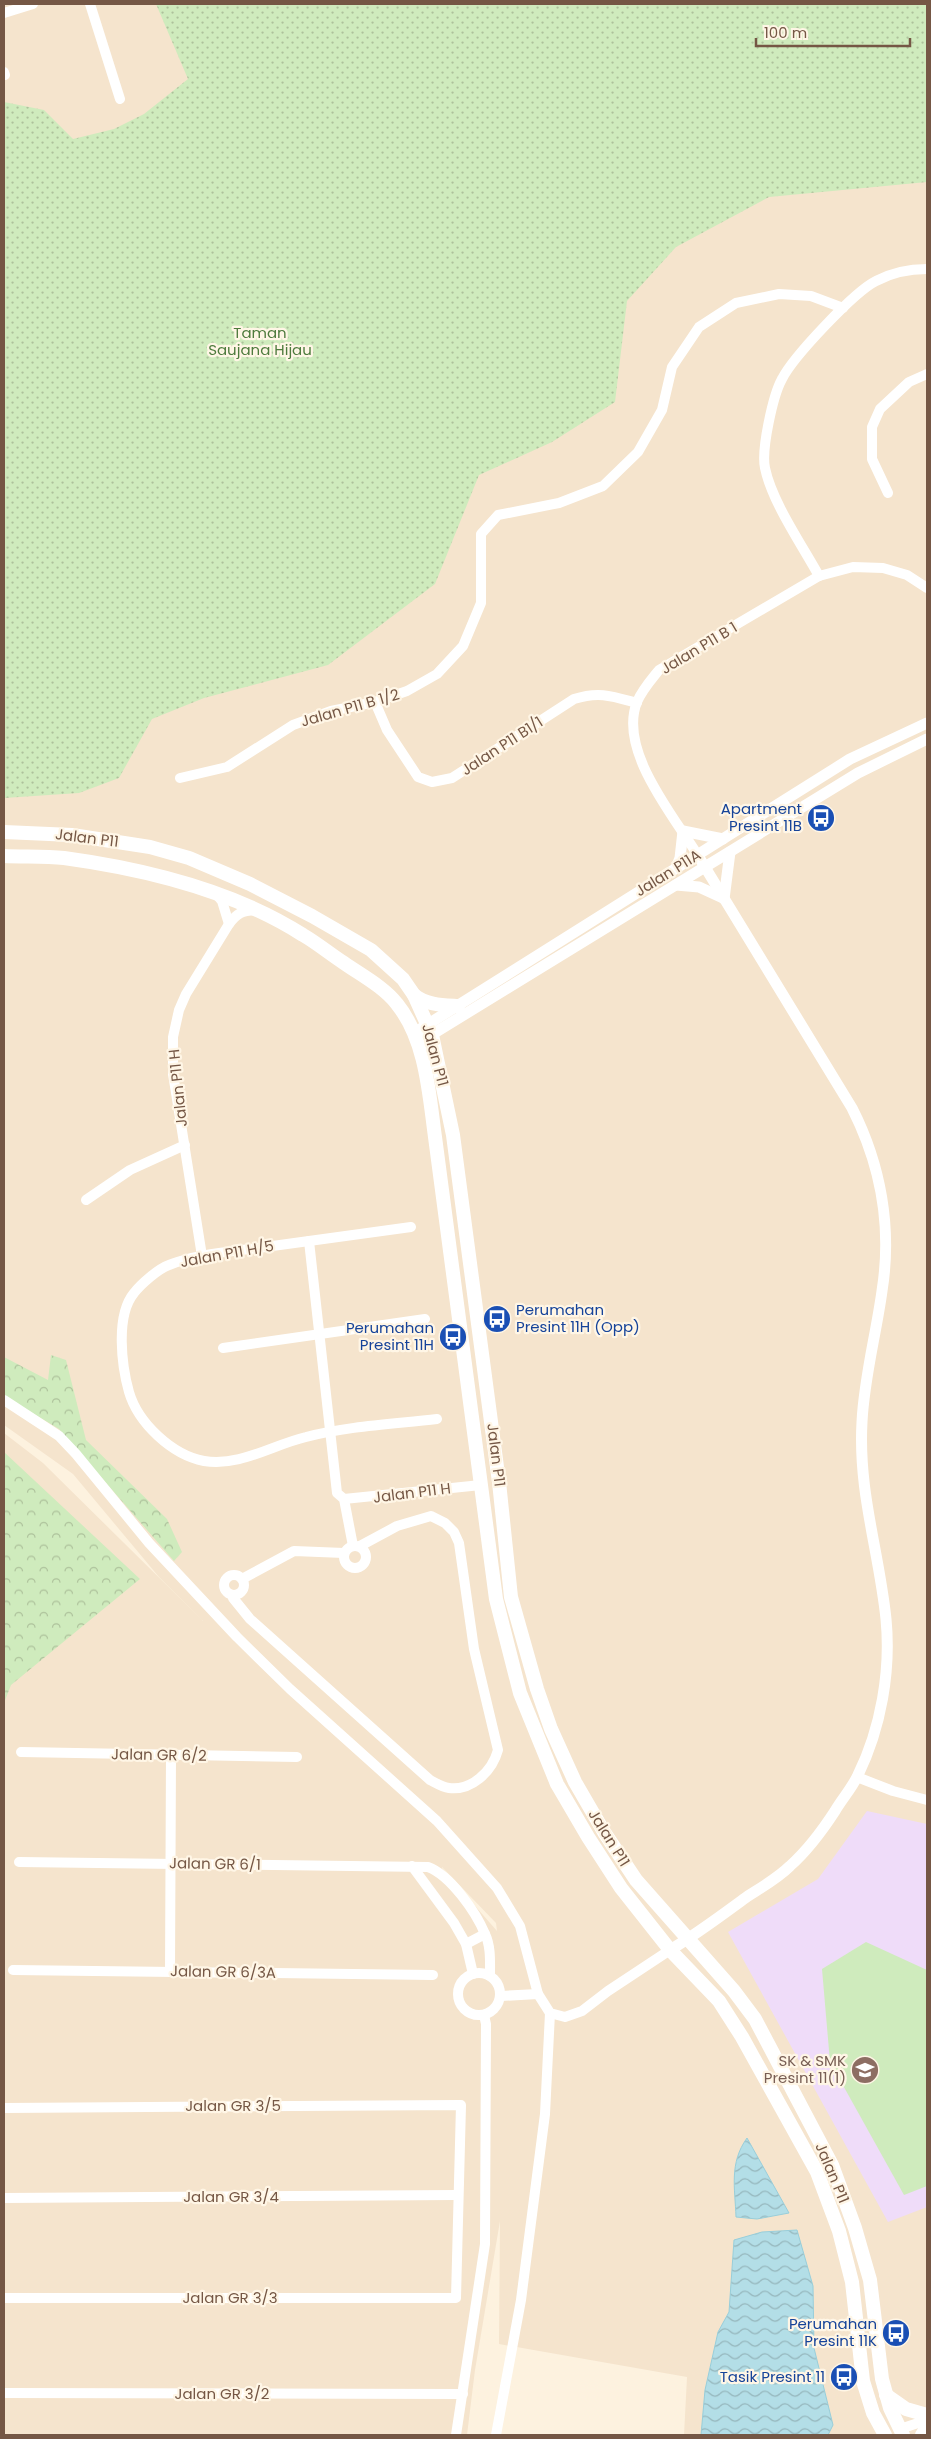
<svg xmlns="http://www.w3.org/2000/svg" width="931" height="2439" font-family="Poppins,sans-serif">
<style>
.residential{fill:#f5e4cd;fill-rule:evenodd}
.education{fill:#efdcf9}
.green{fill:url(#green-dots)}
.forest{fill:url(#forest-crowns)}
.pitch{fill:#cfebbd}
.water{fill:url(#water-waves);stroke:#98ceda}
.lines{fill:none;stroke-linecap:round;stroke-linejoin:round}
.minor{stroke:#fff;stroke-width:10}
.tertiary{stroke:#fff;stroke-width:11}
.secondary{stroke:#fff;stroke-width:14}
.labels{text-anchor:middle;stroke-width:4.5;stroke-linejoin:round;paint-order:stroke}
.park-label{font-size:15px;fill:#4e7b3d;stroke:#fff6e6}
.street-label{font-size:15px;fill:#755745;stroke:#fff6e6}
.transit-label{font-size:15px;fill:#164399;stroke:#fff6e6;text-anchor:end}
.education-label{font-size:15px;fill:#785e54;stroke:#fff6e6;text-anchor:end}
</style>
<defs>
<pattern id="green-dots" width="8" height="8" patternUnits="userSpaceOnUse" patternTransform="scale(1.25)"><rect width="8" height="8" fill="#cfebbd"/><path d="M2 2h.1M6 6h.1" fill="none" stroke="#adc19b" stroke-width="1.8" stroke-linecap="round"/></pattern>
<pattern id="forest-crowns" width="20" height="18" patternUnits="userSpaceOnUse" patternTransform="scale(1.25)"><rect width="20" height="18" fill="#cfebbd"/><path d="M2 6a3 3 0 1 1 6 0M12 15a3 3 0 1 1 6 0" fill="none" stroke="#adc19b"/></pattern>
<pattern id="water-waves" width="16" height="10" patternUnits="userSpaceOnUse" patternTransform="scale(1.25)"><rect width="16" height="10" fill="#b3dee7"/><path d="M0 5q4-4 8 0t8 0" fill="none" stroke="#96b7bd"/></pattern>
</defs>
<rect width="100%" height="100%" fill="#fdf2df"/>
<path class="residential" d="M4,4H927V2435H684L687,2377L499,2344L500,2221L475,2370L467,2435H4V1433L43,1463L203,1621L159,1577L73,1474L4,1425ZM442,1867L496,1923L497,1931L442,1868Z"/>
<polygon class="education" points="867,1811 927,1824 927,2207 888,2222 728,1932 818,1879"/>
<polygon class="green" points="156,4 927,4 927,182 769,197 676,247 627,301 615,402 552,442 479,475 435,584 328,665 204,698 152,719 119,778 79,793 4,798 4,102 44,110 73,139 114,129 144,114 188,79"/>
<g class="forest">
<polygon points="51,1355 66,1360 86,1440 167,1519 182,1552 174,1561 59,1429 4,1396 4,1357 48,1380"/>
<polygon points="4,1452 140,1579 11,1685 4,1703"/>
</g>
<polygon class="pitch" points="866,1942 927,1970 927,2186 904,2195 830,2062 822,1969"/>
<g class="water">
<path d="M747,2138L789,2213L757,2219L736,2217C735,2188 729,2163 747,2138Z"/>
<polygon points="797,2230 813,2286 814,2348 833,2425 828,2435 701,2435 705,2390 718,2332 729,2312 734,2240 762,2232"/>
</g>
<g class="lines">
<g class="minor">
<polyline points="90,4 120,99"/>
<polyline points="4,13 33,4"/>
<polyline points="4,72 5,75"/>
<polyline points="888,493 872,459 872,427 880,409 909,382 927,374"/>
<path d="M819,576C802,545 772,502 765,468C761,450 773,395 782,379C793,357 854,292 876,281C891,273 910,269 927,269"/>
<path d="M375,702L387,730L418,777L432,782L452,778L574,699C599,691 612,696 637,703"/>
<polyline points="180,778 227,767 293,725 331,711 375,702 407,691 437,674 463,646 481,603 481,534 498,515 559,503 603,486 638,452 662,410 672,367 699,327 736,303 779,294 811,296 843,308"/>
<path d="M697,854C673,815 618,750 637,702C642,690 651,680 659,670L819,576L853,567L883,568L907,575L927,588"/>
<polyline points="216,894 222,901 229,924"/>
<polyline points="86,1200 130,1170 185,1145"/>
<path d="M411,1227C360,1234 309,1241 258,1248C228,1252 196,1254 169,1265C158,1269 141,1284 134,1293C115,1316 122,1367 129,1392C138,1423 172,1455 204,1461C240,1467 272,1445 306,1437C348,1426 394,1424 437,1419"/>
<polyline points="309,1241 337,1493 344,1499 353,1546"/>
<path d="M202,1256L173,1074V1037L179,1010L186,994L229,924C237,913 242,911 255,910"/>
<polyline points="223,1348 425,1319"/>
<polyline points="4,1400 59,1436 76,1454 149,1543 237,1637 290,1689 437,1821 497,1888 520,1926 538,1994 550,2013 565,2017 582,2011 608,1991 670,1950"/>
<polyline points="344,1499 481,1485"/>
<circle cx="355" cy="1557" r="11"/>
<circle cx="234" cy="1585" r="10"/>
<polyline points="242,1579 294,1551 344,1553"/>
<path d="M233,1595V1598L250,1619L430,1780C436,1783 442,1787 449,1788C471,1791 492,1772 498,1750L474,1649L459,1543L454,1532L445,1523L431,1516L397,1526L360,1546"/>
<polyline points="21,1752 297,1757"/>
<polyline points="857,1777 893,1791 927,1800"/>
<path d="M19,1862L428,1867C450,1875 476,1912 485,1934C491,1946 490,1962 490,1976"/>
<polyline points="412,1866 454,1923 466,1944 473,1974"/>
<polyline points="466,1944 485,1934"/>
<polyline points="13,1970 433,1975"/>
<polyline points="170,1972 171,1755"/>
<circle cx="479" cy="1994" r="21"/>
<polyline points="501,1996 538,1994"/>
<polyline points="4,2108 461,2105 456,2298 4,2298"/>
<polyline points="4,2198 458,2195"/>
<polyline points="4,2393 463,2394"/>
<polyline points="900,2429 927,2420"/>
<polyline points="456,2435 485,2244 486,2024 484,2015"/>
<polyline points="496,2435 521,2300 545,2114 550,2013"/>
</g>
<g class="tertiary">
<polyline points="676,868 680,858 683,831 723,839"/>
<polyline points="676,885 699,887 723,898"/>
<polyline points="724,899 730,852"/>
<polyline points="414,1033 850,759 927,723"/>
<polyline points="418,1043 858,773 927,739"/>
<path d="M670,1950C697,1934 722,1915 748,1896C762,1887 778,1878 790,1866C808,1850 822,1831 835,1811C842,1799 852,1788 858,1775C881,1728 891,1671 886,1619C879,1551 858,1492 862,1422C864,1378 876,1335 882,1291C892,1228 881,1165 852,1108L697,854"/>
</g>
<g class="secondary">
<polyline points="4,832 72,835 150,847 189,858 250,884 312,916 371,950 403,979 414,995 432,1035 453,1135 499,1482 511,1597 537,1689 551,1729 575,1782 604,1832 636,1880 734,1991 755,2019 832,2165 855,2228 870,2280 882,2379 890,2408 903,2435"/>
<path d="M4,856C24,857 44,856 64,858C145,869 234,891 303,935C317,943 330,954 344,963C361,975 384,987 397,1004C426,1040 429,1093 435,1137L496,1599L520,1693L557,1784L588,1837L621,1888L670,1950L719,2001L742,2037L817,2172L839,2231L852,2282L863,2381L873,2413L885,2435"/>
<path d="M414,995C427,1005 442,1005 458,1006"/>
<polyline points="886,2395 906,2409 927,2415"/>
<polyline points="922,2435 927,2427"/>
</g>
</g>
<defs>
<symbol id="bus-disc" viewBox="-11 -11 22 22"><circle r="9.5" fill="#1a4fb4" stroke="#fff6e6"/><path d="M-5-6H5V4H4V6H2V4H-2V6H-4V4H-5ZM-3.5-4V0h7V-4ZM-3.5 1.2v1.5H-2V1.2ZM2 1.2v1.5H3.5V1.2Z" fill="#fff"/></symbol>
<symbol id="school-disc" viewBox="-11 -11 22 22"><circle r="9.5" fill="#8d6e63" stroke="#fff6e6"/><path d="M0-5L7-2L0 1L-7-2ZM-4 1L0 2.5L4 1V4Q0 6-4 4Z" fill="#fff"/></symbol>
</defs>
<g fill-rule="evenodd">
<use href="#bus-disc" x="805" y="802" width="32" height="32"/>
<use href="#bus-disc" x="481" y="1303" width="32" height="32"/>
<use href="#bus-disc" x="437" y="1321" width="32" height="32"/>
<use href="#school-disc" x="849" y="2054" width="32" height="32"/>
<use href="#bus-disc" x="880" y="2317" width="32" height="32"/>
<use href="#bus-disc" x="828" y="2361" width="32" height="32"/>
</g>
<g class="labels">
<g class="park-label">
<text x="260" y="338">Taman<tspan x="260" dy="17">Saujana Hijau</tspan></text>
</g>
<g class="street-label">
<text transform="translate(699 648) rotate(-31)" y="5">Jalan P11 B 1</text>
<text transform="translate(350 708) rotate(-16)" y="5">Jalan P11 B 1/2</text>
<text transform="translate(502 746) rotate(-33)" y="5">Jalan P11 B1/1</text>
<text transform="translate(87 838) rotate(7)" y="5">Jalan P11</text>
<text transform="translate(668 873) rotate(-32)" y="5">Jalan P11A</text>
<text transform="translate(435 1055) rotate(75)" y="5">Jalan P11</text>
<text transform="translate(178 1088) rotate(-96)" y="5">Jalan P11 H</text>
<text transform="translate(227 1254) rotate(-10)" y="5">Jalan P11 H/5</text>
<text transform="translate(496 1455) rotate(83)" y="5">Jalan P11</text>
<text transform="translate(412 1493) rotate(-7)" y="5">Jalan P11 H</text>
<text transform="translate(159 1755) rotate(1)" y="5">Jalan GR 6/2</text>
<text transform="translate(609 1838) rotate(58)" y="5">Jalan P11</text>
<text transform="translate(215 1864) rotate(1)" y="5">Jalan GR 6/1</text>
<text transform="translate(223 1972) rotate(1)" y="5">Jalan GR 6/3A</text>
<text x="233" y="2111">Jalan GR 3/5</text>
<text transform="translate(832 2173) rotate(67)" y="5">Jalan P11</text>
<text x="231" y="2202">Jalan GR 3/4</text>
<text x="230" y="2303">Jalan GR 3/3</text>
<text x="222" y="2399">Jalan GR 3/2</text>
</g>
<g class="transit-label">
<text x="802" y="814">Apartment<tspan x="802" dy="17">Presint 11B</tspan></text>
<text x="516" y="1315" text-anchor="start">Perumahan<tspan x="516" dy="17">Presint 11H (Opp)</tspan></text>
<text x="434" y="1333">Perumahan<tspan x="434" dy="17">Presint 11H</tspan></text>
<text x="877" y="2329">Perumahan<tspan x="877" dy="17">Presint 11K</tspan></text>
<text x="825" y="2382">Tasik Presint 11</text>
</g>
<g class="education-label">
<text x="846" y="2066">SK &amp; SMK<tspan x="846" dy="17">Presint 11(1)</tspan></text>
</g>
</g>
<rect width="931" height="2439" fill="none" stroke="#755745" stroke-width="10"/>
<path d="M756 38v8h154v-8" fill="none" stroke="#755745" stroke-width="2.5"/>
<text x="764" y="38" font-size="15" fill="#755745" stroke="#fff6e6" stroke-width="4" paint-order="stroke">100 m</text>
</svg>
